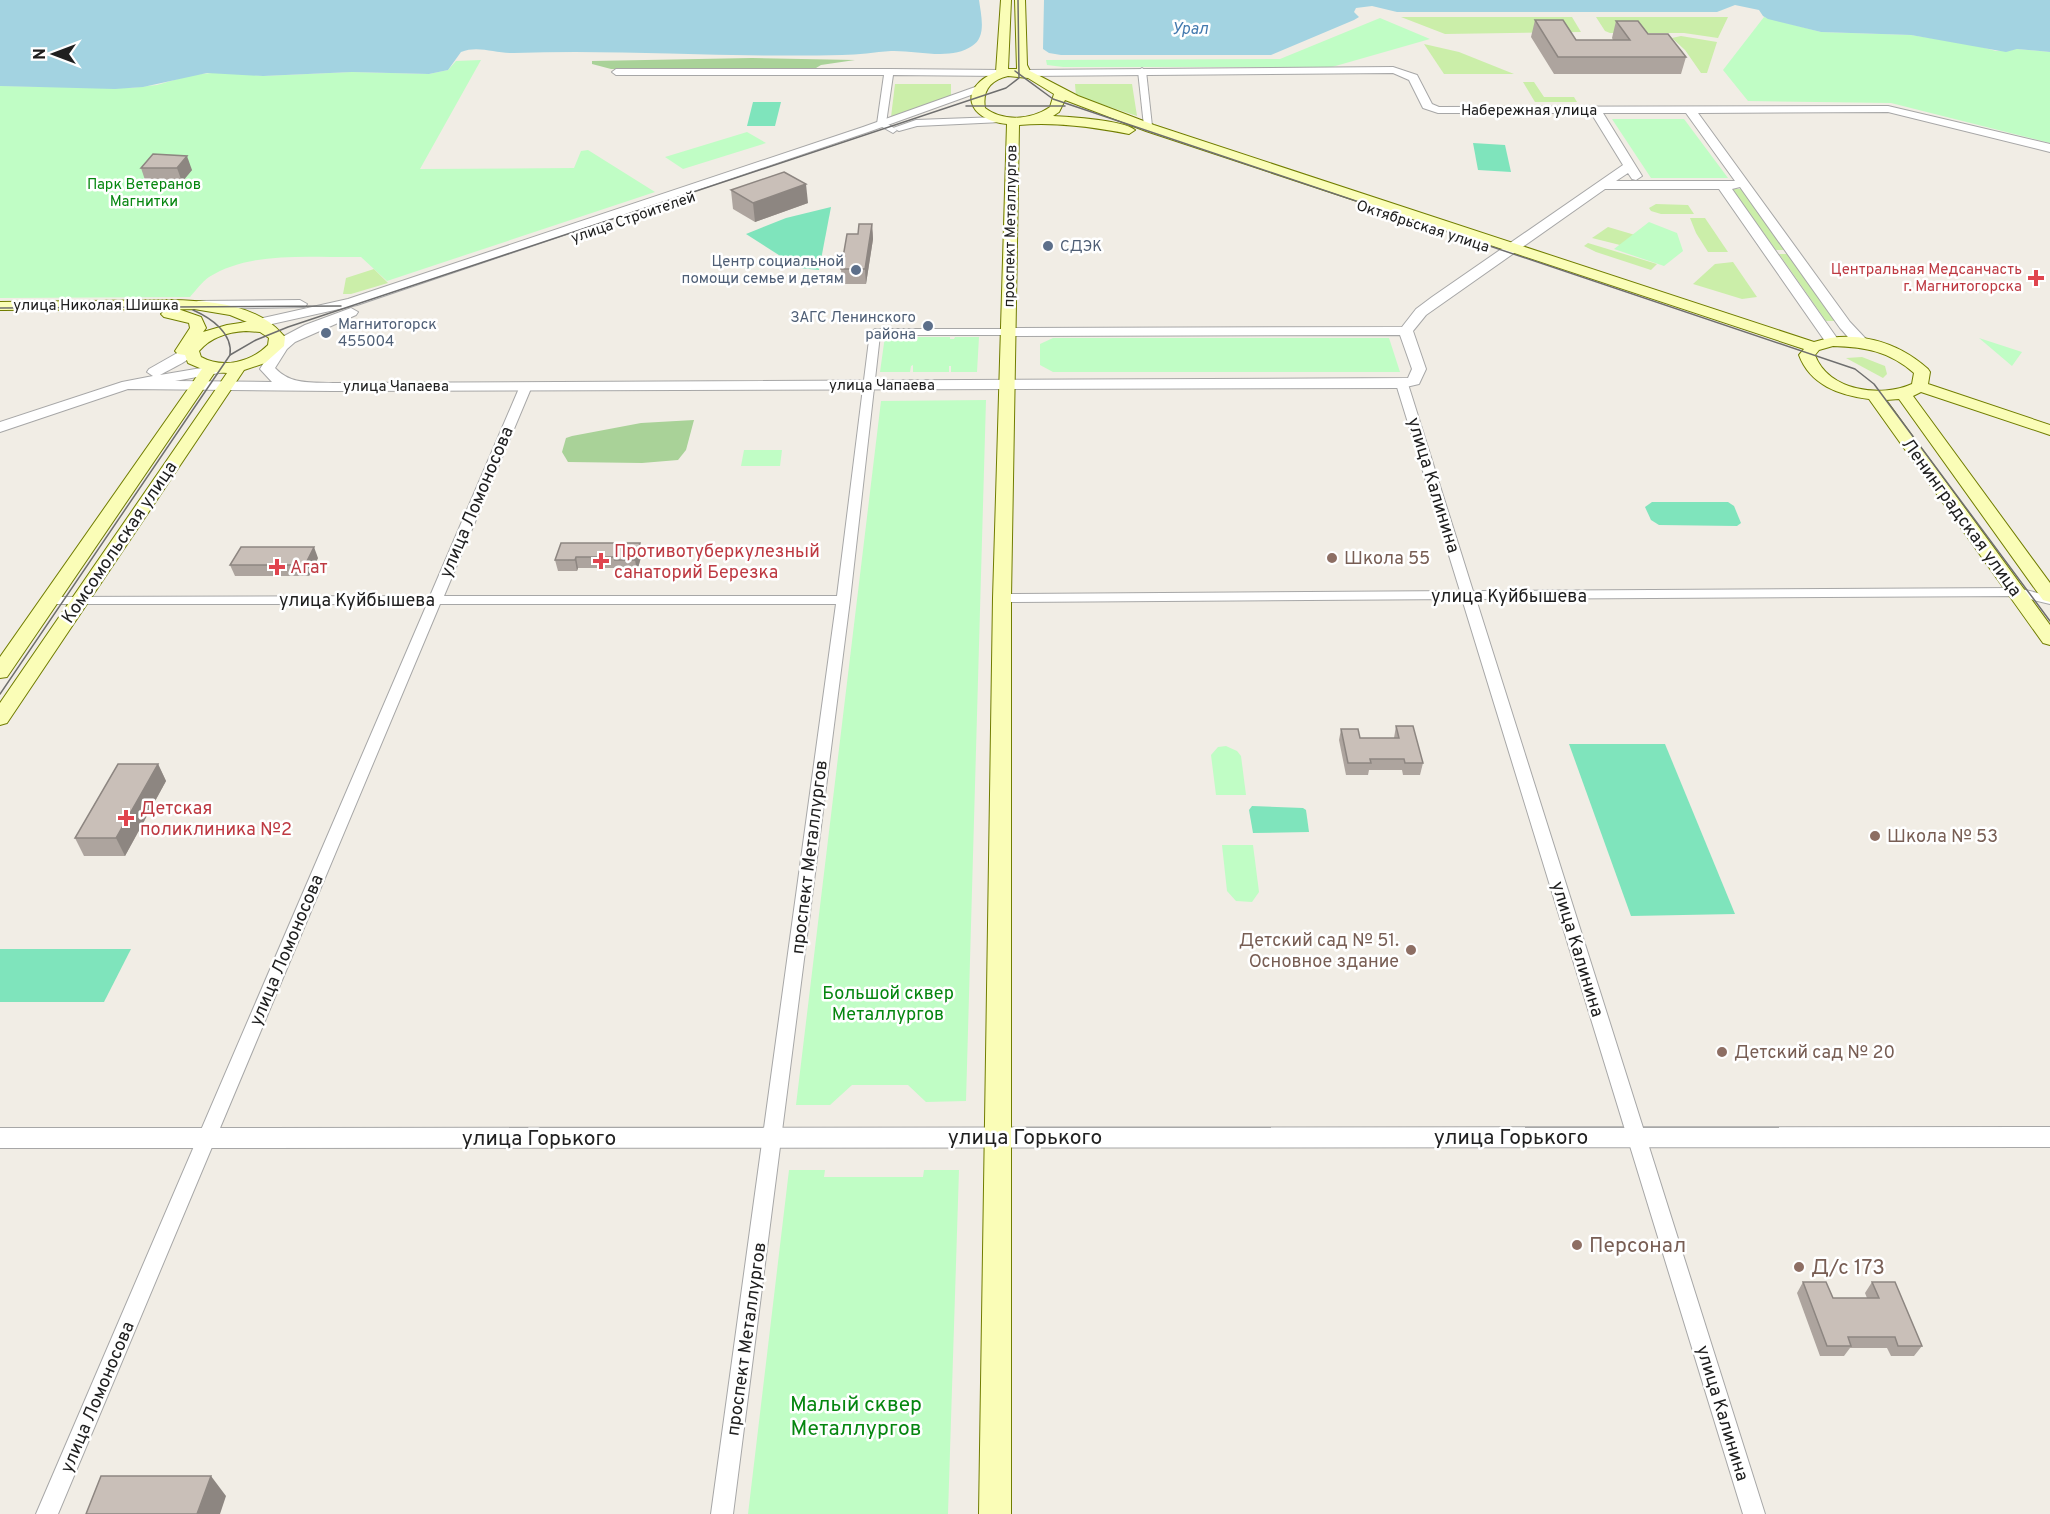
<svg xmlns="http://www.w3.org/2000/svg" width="2050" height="1514" font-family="Overpass,sans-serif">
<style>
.grass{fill:#cbeea9}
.forest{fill:#a9d298}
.park{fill:#c0fdc5}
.pitch{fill:#7fe4bc}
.water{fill:#a3d3e1}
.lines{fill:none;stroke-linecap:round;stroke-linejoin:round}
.minor-casing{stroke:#a7a7a7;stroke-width:2}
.tertiary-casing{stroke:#a7a7a7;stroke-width:2}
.secondary-casing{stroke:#717d00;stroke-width:2}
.minor{fill:#fff;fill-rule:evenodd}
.tertiary{fill:#fff;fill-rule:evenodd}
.secondary{fill:#fafdb7;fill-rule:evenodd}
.tram{stroke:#6e6e6e;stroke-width:1.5}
.wall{fill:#ada49e}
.shaded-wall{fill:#8d8681}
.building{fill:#c9bfb8;stroke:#8d8681;stroke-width:1.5}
.service-dot{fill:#5c6f8a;stroke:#fff;stroke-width:2}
.health-dot{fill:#e0444e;stroke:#fff;stroke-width:2}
.education-dot{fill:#8d6e63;stroke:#fff;stroke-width:2}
.labels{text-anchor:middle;stroke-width:5;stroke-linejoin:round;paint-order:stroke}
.far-street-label{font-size:15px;fill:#202020;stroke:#fff}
.far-park-label{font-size:15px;fill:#05860f;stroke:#fff}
.far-service-label{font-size:15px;fill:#4e5e75;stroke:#fff;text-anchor:start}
.far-health-label{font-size:15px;fill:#be3a42;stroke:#fff;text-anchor:end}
.far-water-label{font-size:16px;font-style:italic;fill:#4279ae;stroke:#fff}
.street-label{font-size:18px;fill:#202020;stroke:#fff}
.health-label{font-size:18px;fill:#be3a42;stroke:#fff;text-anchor:start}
.education-label{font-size:18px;fill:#785e54;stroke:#fff;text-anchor:start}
.park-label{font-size:18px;fill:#05860f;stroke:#fff}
.near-street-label{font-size:21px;fill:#202020;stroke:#fff}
.near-education-label{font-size:21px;fill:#785e54;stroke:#fff;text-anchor:start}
.near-park-label{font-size:21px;fill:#05860f;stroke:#fff}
</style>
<rect width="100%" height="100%" fill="#f1ede5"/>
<g class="grass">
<polygon points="1401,17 1572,17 1581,32 1445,34"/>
<polygon points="1596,17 1728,17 1718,38 1684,33 1610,33 1605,31"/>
<polygon points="1681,36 1717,42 1707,73 1701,73 1685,50 1672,38"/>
<polygon points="1424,44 1459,52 1514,74 1444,74"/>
<polygon points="1523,82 1534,82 1544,97 1574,97 1577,102 1535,102"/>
<polygon points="895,84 951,84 951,96 891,117"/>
<polygon points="1075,84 1132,84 1137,116 1076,96"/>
<polygon points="1732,189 1743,189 1787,250 1776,250"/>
<polygon points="1656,204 1688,205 1694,214 1661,214 1651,211 1649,208"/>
<polygon points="1690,218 1705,218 1728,252 1708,252 1696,233"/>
<polygon points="1608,227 1635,235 1620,245 1592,238"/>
<polygon points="1588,243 1657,264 1651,270 1596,252 1584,246"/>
<polygon points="1779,254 1791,254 1839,321 1826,321"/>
<polygon points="1733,262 1757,297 1742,299 1693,284 1715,264"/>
<polygon points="374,269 388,283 351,294 343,294 346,278"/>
<polygon points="1862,357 1885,366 1887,374 1883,378 1846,358"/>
</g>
<g class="forest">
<polygon points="752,58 855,60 821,65 816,68 611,69 592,64 592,61"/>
<polygon points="694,420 686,450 678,460 642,463 568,462 562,452 566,438 572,436 641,423"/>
</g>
<g class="park">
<polygon points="1764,17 1821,32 1911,35 1974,45 1996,51 2017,49 2050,52 2050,143 1891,103 1748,101 1723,70"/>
<polygon points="1380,18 1430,39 1332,67 1063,67 1047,65 1046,60 1280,59"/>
<path d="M481,60L420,169L574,168L581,151L588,150L655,192L387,281L361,257C313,258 252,250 209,277C202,282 196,290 190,297L0,298V86L130,88L157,85L191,75L222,72L263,76L352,72L429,74L448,70L456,61Z"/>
<polygon points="1612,119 1684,119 1728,178 1651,178"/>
<polygon points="747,132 766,143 683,169 665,157"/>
<polygon points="1649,222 1677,233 1683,251 1664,266 1614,249"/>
<polygon points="885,336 913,337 913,339 917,339 917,337 950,337 950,339 954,339 955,337 979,337 977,372 951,372 951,366 949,366 949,372 913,372 913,365 911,366 910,372 880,372"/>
<polygon points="1053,338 1389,338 1400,372 1053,372 1040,365 1040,344"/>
<polygon points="1979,338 2022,352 2012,366"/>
<polygon points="986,400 966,1101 926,1102 908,1085 852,1085 830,1105 796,1105 881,401"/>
<polygon points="744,450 782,450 780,466 741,466"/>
<polygon points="1226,746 1237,751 1241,756 1246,795 1216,795 1211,755 1218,747"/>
<polygon points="1222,845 1253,845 1259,892 1252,902 1236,901 1227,891"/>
<polygon points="789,1170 825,1170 824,1177 923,1177 924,1170 959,1170 948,1514 748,1514"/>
</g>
<g class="pitch">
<polygon points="753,102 781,102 775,126 747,126"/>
<polygon points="1473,143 1505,145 1511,172 1478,170"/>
<polygon points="831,207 819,270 799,268 746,234 786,218"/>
<polygon points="1652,502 1728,502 1734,506 1741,523 1737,526 1659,525 1651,520 1645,507"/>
<polygon points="1569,744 1665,744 1735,914 1631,916"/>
<polygon points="1252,806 1303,808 1306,810 1309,832 1253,833 1249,810"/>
<polygon points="0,949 131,949 104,1002 0,1002"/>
</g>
<g class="water">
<path d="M0,0H979C981,15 987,37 972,46C951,61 916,50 891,51C875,52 858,55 842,55C732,58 623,49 514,53C496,54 479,45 461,52L448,70L429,74L352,72L263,76L207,73L143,87L115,89L0,86Z"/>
<polygon points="1044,0 2050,0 2050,52 2017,49 2006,52 1911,35 1821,32 1768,19 1763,16 1759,10 1735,5 1717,12 1397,12 1372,6 1356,8 1354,12 1359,17 1354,20 1271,55 1061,55 1049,53 1043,49"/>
</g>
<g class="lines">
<defs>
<g id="minor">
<polygon points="1142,68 1146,71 1152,126 1148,129 1144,126 1138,71"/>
<polygon points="889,69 1002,70 1006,73 1002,76 893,75 886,123 897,130 893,133 877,124 884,75 616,75 612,72 616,69"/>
<polygon points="875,329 1008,329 1013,332 1008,335 880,335 850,600 733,1514 711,1514 836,604 440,604 58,1514 36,1514 427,604 51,604 44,600 46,597 430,596 520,386 526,383 532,386 444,596 837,596 870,332"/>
<polygon points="1402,381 1408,384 1473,591 2017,588 2050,596 2050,604 2017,596 1476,599 1765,1514 1743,1514 1462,599 1002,602 995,598 1002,594 1460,591 1396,384"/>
</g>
<g id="tertiary">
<path d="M1393,67L1417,75L1432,104L1439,107L1888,106L2050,144V152L1888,112L1698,113L1850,322L1866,339L1868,342L1866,345C1854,348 1848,336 1840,328L1740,187L1732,189L1839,341L1837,344H1827L1719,189H1605L1426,315L1413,331L1426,369L1419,384L1402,388L333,391L128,389L0,432V422L122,382L153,376L147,372L149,369L193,344L198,345L200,348C190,361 174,367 160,375L225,364L230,365L232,368L230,371L175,381L272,382L260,369L272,349L269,346L271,343L305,325L351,308L358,312L356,315L295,342L287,349L275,368C291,385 310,382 333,383L1408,378L1412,369L1400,335L1008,336L1001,332L1008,328L1402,327L1416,309L1432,297L1623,165L1591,113H1438L1423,108L1409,80L1393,73L1025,76L1020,73L1025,70ZM1603,113H1686L1735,181H1616L1628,173L1632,179L1636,180L1642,176Z"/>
<polygon points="978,86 984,89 982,91 871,131 357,305 241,331 234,327 241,323 348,299 863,127"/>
<polygon points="998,117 1004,120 1002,122 917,126 899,131 893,128 916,120"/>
<polygon points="300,300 307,304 305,307 198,309 191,305 198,301"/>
<polygon points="2050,1127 2050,1147 0,1148 0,1128"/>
</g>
<g id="secondary">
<path d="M1001,0H1011L1008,69H1017L1015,0H1025L1027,65L1030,71L1078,96L1154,125L1814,342C1854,329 1897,341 1928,369L1930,372L1928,384L2050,425V435L1921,392L1913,396L2050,583V602L2043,600L1899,399L1886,400L2050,625V645L2043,643L1869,399C1839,395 1810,385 1799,355L1804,349L1146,131L1065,100L1059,112L1053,116C1071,117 1123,120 1135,130L1129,134C1092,127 1056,122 1019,125L1011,598V1514H979L993,598L1007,124C967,120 957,88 996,72ZM1008,76L1028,78L1054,94L1050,107C1031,120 1003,122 985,108C982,90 991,80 1008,76ZM1833,346C1865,347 1889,351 1914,373L1912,384C1881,398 1828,391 1815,355L1819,350Z"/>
<path d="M173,300C210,301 256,304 282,334L285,337L284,346L265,363L244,370L7,723L0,725V703L227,373L215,372L7,677L0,678V657L202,369L188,363L185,355L178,354L175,351L190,328L189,323L164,317L161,314L164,311L178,309L201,317L206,328L203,332L227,325L247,322L230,315L194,309L0,310V302ZM246,331L260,332L269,338L268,345C251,362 223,369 201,357L199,351C211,337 228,332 246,331Z"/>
</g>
</defs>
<use href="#minor" class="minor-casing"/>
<use href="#tertiary" class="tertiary-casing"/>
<use href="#secondary" class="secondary-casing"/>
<use href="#minor" class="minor"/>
<use href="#tertiary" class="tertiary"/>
<use href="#secondary" class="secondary"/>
<g class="tram">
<polyline points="1015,71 1053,99 1855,369 1874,384 2050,621"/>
<polyline points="966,106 1065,106"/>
<polyline points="0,308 341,306"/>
<path d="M193,310C211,318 233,333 230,355"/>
<polyline points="0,694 230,355 256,340 288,327 1006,88 1019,78 1018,0"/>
</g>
</g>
<g class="wall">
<polygon points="1535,20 1576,40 1613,40 1612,38 1616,21 1648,34 1686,57 1681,74 1554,74 1531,37"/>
<polygon points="153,154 192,170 182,182 146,183 141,168"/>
<polygon points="731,190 808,203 755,222 733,209"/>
<polygon points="872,224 873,239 866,284 842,284 841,269 858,234"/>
<polygon points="640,543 642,554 637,571 618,571 617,568 578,568 577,571 558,571 555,560"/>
<polygon points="318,558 309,576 235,576 230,565"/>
<polygon points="1396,726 1423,763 1420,775 1403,775 1402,770 1369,770 1368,775 1346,775 1339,740 1341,729 1360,738 1394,738"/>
<polygon points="158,764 166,781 125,856 84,856 75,838"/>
<polygon points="1803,1282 1833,1298 1867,1298 1865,1293 1872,1282 1922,1346 1914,1356 1891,1356 1887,1348 1850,1348 1844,1356 1820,1356 1797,1293"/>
</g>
<g class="shaded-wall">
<polygon points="187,156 192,170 182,182 177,168"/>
<polygon points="806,184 808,203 755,222 753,203"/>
<polygon points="872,224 873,239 866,284 865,269"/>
<polygon points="640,543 642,554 637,571 635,560"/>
<polygon points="314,547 318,558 309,576 305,565"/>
<polygon points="576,557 578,568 577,571 575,560"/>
<polygon points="158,764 166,781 125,856 116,838"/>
<polygon points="211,1476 226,1496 220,1514 197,1514"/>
</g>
<g class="building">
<polygon points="1535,20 1563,20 1576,40 1630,40 1616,21 1638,21 1648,34 1668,34 1686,57 1558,57"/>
<polygon points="153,154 187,156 177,168 141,168"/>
<polygon points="784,172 806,184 753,203 731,190"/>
<polygon points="859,224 872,224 865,269 841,269 847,234 858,234"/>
<polygon points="561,543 640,543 635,560 615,560 616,557 576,557 575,560 555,560"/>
<polygon points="241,547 314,547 305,565 230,565"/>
<polygon points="1396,726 1413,726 1423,763 1405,763 1404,759 1370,759 1371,763 1348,763 1341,729 1358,729 1360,738 1399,738"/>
<polygon points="118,764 158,764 116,838 75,838"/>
<polygon points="1803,1282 1826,1282 1833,1298 1879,1298 1872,1282 1895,1282 1922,1346 1898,1346 1895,1337 1848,1337 1851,1346 1827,1346"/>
<polygon points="101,1476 211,1476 197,1514 86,1514"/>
</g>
<g class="service-dot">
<circle cx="1048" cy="246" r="6"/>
<circle cx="856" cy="270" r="6"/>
<circle cx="928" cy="326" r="6"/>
<circle cx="326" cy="333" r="6"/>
</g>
<g class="health-dot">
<path d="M2033 269h6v6h6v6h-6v6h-6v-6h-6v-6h6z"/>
<path d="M598 552h6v6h6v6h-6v6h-6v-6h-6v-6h6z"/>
<path d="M274 558h6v6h6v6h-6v6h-6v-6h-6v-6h6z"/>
<path d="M123 809h6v6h6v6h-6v6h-6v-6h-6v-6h6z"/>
</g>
<g class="education-dot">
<circle cx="1332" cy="558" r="6"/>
<circle cx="1875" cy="836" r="6"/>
<circle cx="1411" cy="950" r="6"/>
<circle cx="1722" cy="1052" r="6"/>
<circle cx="1577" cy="1245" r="6"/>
<circle cx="1799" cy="1267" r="6"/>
</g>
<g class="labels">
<g class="far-street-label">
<text x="1529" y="115">Набережная улица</text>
<text transform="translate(633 217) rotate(-19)" y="5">улица Строителей</text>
<text transform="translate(1010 226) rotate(-89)" y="5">проспект Металлургов</text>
<text transform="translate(1423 226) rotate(18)" y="5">Октябрьская улица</text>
<text x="96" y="310">улица Николая Шишка</text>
<text x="882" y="390">улица Чапаева</text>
<text x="396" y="391">улица Чапаева</text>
</g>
<g class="far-park-label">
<text x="144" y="189">Парк Ветеранов<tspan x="144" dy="17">Магнитки</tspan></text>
</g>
<g class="far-service-label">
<text x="1060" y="251">СДЭК</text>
<text x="844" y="266" text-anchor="end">Центр социальной<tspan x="844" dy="17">помощи семье и детям</tspan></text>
<text x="916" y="322" text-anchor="end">ЗАГС Ленинского<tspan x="916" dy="17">района</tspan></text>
<text x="338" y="329">Магнитогорск<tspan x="338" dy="17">455004</tspan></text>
</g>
<g class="far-health-label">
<text x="2022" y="274">Центральная Медсанчасть<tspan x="2022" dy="17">г. Магнитогорска</tspan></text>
</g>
<g class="far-water-label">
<text x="1190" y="34">Урал</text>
</g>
<g class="street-label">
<text transform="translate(1434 485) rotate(73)" y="6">улица Калинина</text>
<text transform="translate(476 502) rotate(-67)" y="6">улица Ломоносова</text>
<text transform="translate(1962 517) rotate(54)" y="6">Ленинградская улица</text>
<text transform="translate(119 542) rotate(-56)" y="6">Комсомольская улица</text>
<text x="1509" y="602">улица Куйбышева</text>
<text x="357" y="606">улица Куйбышева</text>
<text transform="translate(809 857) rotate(-83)" y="6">проспект Металлургов</text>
<text transform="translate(1578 949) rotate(73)" y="6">улица Калинина</text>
<text transform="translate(286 950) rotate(-67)" y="6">улица Ломоносова</text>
<text transform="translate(746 1339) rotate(-82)" y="6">проспект Металлургов</text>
<text transform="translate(97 1397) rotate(-67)" y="6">улица Ломоносова</text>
<text transform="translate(1723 1413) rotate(73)" y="6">улица Калинина</text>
</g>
<g class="health-label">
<text x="614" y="557">Противотуберкулезный<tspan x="614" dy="21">санаторий Березка</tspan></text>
<text x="290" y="573">Агат</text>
<text x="140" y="814">Детская<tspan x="140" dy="21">поликлиника №2</tspan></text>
</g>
<g class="education-label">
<text x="1344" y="564">Школа 55</text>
<text x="1887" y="842">Школа № 53</text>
<text x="1399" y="946" text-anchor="end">Детский сад № 51.<tspan x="1399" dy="21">Основное здание</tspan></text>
<text x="1734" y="1058">Детский сад № 20</text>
</g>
<g class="park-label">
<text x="888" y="999">Большой сквер<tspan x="888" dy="21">Металлургов</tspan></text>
</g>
<g class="near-street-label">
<text x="1025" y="1144">улица Горького</text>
<text x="1511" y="1144">улица Горького</text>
<text x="539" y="1145">улица Горького</text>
</g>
<g class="near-education-label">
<text x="1589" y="1252">Персонал</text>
<text x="1811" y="1274">Д/с 173</text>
</g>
<g class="near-park-label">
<text x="856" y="1411">Малый сквер<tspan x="856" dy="24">Металлургов</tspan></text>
</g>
</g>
<g transform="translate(54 54) rotate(270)" stroke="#ffffff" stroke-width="4.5" paint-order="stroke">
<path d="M0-4.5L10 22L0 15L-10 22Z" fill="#202020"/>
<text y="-9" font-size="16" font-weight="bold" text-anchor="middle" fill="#202020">N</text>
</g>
</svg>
